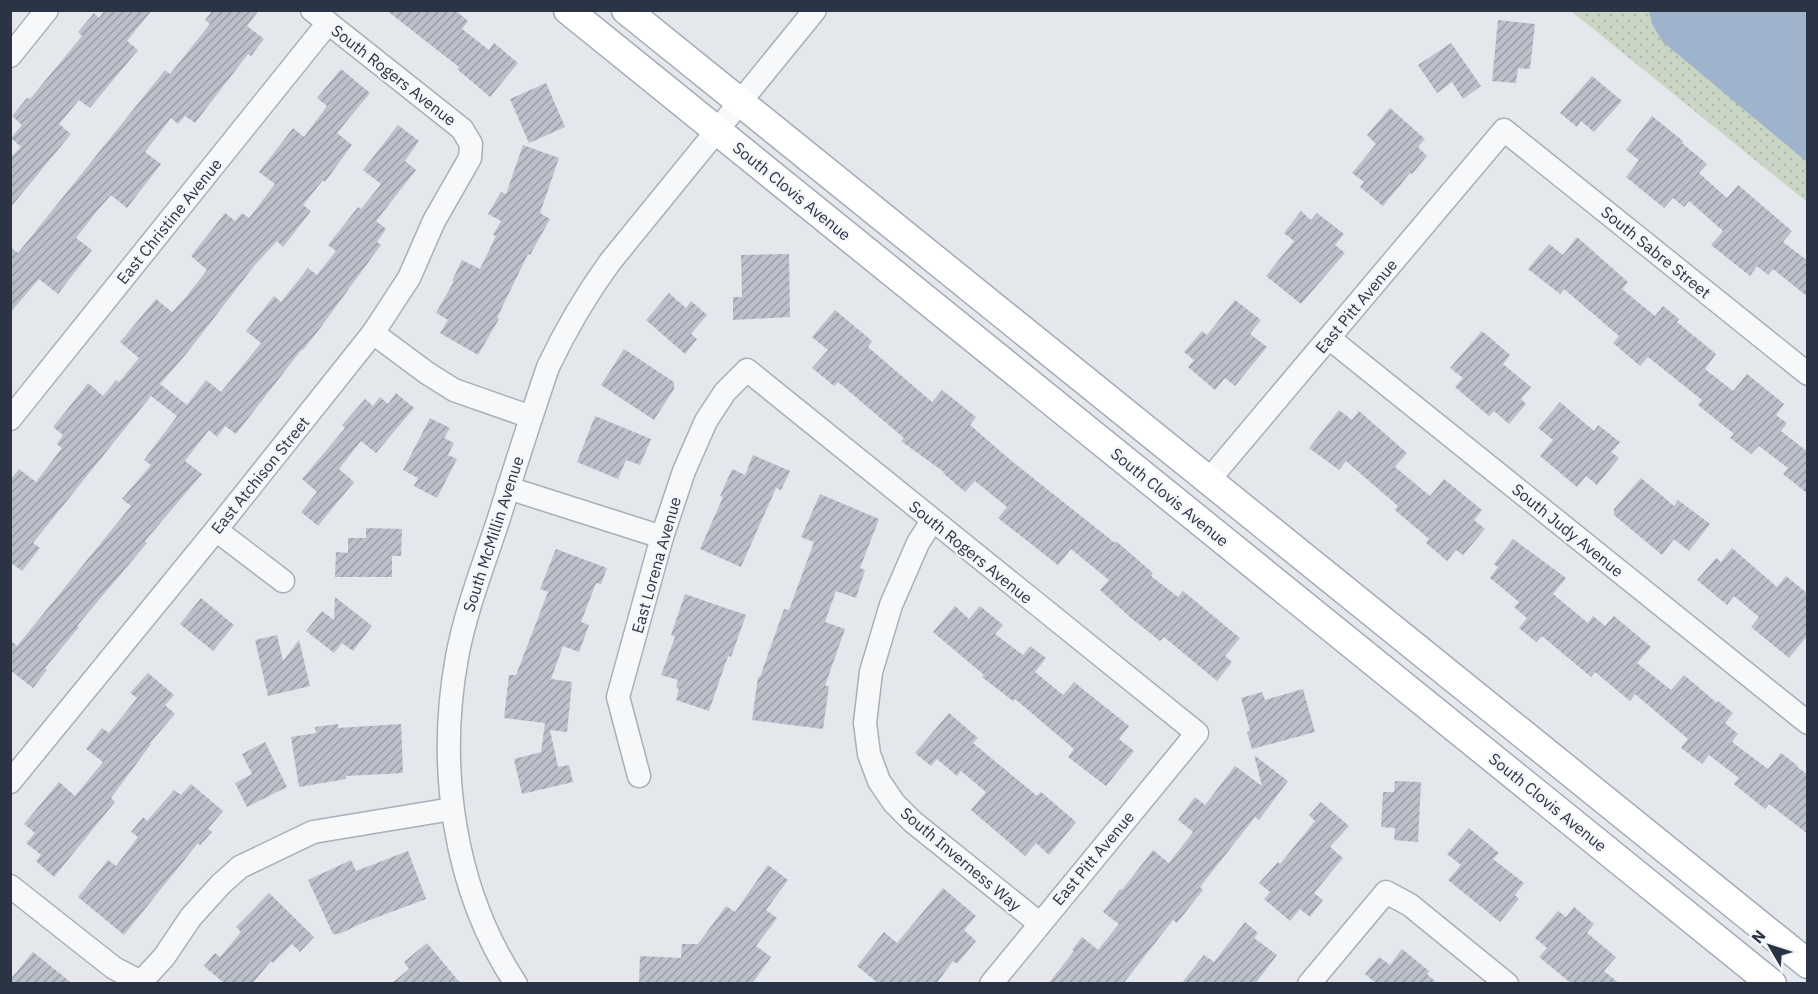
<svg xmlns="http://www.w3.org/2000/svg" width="1818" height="994" font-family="'IBM Plex Sans',sans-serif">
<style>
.grass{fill:url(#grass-dots)}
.water{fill:#9fb4cc}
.building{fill:url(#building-hatch)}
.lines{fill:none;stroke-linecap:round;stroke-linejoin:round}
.minor-casing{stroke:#a9aeb7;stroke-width:25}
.major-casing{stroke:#a3abb8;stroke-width:31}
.minor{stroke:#f7f8fa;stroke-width:22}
.major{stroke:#fff;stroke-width:28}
.labels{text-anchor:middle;stroke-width:4.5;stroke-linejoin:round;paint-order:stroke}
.street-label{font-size:16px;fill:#2b3445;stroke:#f4f6f9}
</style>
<defs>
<pattern id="grass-dots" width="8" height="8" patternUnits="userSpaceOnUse" patternTransform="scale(1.5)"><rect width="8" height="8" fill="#c9d6c5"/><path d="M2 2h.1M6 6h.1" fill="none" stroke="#adb8ab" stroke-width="1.8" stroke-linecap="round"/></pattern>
<pattern id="building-hatch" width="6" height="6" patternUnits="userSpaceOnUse" patternTransform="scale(1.5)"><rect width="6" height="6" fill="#bbc0ca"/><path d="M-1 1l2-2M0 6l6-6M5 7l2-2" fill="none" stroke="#989da6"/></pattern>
</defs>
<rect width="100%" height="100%" fill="#e4e7ec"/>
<polygon class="grass" points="1571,11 1807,11 1807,202"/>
<polygon class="water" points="1649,11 1807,11 1807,162 1663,42 1652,24"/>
<g class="building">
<polygon points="105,10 152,10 127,41 138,50 90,108 79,100 59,124 71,134 10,208 10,158 21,147 11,138 22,125 12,116 27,98 30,99 82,36 78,32 94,13 99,18"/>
<polygon points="213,10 259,10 247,26 264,39 251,56 248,54 195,123 185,116 178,124 171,118 145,152 161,164 127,208 111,195 97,211 76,238 92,250 58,294 39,279 10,313 10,247 18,253 165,70 170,74 210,24 205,20"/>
<polygon points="386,10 455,10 468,21 462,29 489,50 494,43 518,63 490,97 457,69 459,67"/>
<polygon points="1498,20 1535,24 1530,69 1518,68 1516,83 1492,81"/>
<polygon points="1451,43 1481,86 1463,99 1452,82 1437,93 1418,65"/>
<polygon points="341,69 370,93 337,133 352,145 325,182 323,180 303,205 311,211 283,247 277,241 254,266 187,353 160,384 187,405 206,380 221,392 261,343 246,331 274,296 281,302 308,268 317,275 336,251 328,245 358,207 361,209 381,184 363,170 398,125 419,141 405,161 416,170 376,221 386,229 377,242 381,245 318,331 303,350 302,349 236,434 225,426 217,437 209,430 185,461 202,474 145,541 147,543 77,626 79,627 45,668 47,670 33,688 10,670 10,640 17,646 131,506 122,499 151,465 144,460 177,416 151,396 33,543 40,548 22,571 10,562 10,480 19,469 36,482 62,448 57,444 63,435 53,427 78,396 88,383 103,396 116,380 119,382 139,358 120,342 156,299 172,312 186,297 207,270 191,256 225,213 235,221 242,213 249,218 275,184 259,172 293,128 304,137 327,106 317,98"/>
<polygon points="1592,76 1622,101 1594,132 1581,121 1577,127 1560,113"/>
<polygon points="546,83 565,127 529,143 510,99"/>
<polygon points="1390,108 1425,139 1418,147 1427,156 1412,174 1410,173 1383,206 1360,187 1364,182 1352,173 1376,144 1367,135"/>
<polygon points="1652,116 1683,141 1682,143 1707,164 1699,173 1727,198 1738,185 1792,231 1783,242 1808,261 1808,297 1773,269 1768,275 1757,266 1750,276 1711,245 1723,231 1689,201 1684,207 1673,198 1664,208 1626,177 1639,160 1626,150"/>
<polygon points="523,145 559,158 540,213 550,219 530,255 528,254 497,318 499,319 478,355 440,333 448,320 436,313 454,281 452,281 462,260 480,269 496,236 493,235 501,221 488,214 501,192 506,194"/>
<polygon points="1301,211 1311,220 1317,213 1344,234 1335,245 1345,253 1301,304 1266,276 1294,241 1284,233"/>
<polygon points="1577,237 1628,282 1622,289 1655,316 1663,306 1679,319 1677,322 1716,354 1705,369 1733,391 1747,374 1784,404 1776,415 1787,423 1781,431 1808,452 1808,494 1783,474 1788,468 1759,446 1751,454 1730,438 1734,434 1698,405 1702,400 1648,357 1640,366 1613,343 1619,336 1564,289 1560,294 1528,269 1549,244 1563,255"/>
<polygon points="789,254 790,317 733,320 733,297 742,297 741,255"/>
<polygon points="669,293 686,308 691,301 707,315 691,334 697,339 685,354 646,320"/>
<polygon points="1235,300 1261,320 1250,334 1267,347 1235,386 1225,378 1215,390 1188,367 1194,360 1184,352 1202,331 1207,335"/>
<polygon points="835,310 872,341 868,347 932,402 942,390 976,417 970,425 1014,463 1115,543 1116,541 1153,573 1151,576 1178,597 1183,591 1240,638 1225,656 1232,662 1217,681 1164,637 1160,641 1131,618 1100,590 1109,580 1071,549 1058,565 998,518 1007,507 975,481 965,492 943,473 944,472 901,441 904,438 838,382 834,386 812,368 828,350 812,337"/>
<polygon points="1482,331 1510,355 1503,364 1531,387 1521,399 1526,404 1509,424 1494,411 1489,416 1455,387 1463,378 1450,368"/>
<polygon points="624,349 674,382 674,389 654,420 601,385"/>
<polygon points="396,393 414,408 376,453 361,441 339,469 354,482 318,526 301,512 317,492 302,479 345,428 342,425 365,399 373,406 380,397 388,404"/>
<polygon points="1560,402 1594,431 1598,425 1620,442 1611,452 1619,458 1597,485 1586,476 1577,487 1540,456 1553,440 1538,428"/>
<polygon points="1339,410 1352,420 1359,411 1407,453 1395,467 1430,496 1444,479 1482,510 1474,520 1485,529 1463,555 1456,550 1447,561 1426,543 1429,539 1395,510 1398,506 1346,461 1339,470 1309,448"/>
<polygon points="595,416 651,439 640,465 626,460 618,479 577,462"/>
<polygon points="430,418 450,428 444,438 454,443 448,455 457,459 437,498 414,486 418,478 403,470"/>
<polygon points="753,455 790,471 781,490 776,488 741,567 700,549 723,497 720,496 732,469 745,475"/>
<polygon points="1641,478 1674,506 1678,500 1710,524 1689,551 1674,539 1662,555 1614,515 1614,509"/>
<polygon points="820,494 879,519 860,568 865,570 856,598 836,591 825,622 845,629 825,686 829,686 823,729 752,720 758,677 760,677 784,609 789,610 814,542 801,537"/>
<polygon points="366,528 402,529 401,556 392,556 392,577 335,577 336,552 348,553 348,538 366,538"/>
<polygon points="1513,539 1566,578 1553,594 1588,623 1593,616 1605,626 1614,616 1651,647 1637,663 1671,690 1684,675 1717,703 1718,701 1733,713 1725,723 1738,734 1732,742 1768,769 1781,753 1798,766 1797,767 1808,775 1808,834 1769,804 1765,809 1734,784 1739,778 1709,755 1702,764 1681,748 1688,739 1635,694 1630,701 1595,672 1591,677 1542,636 1536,642 1519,628 1527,618 1514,607 1519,602 1490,578 1498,567 1494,564"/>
<polygon points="1732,548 1777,587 1786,576 1808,594 1808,635 1789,658 1751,627 1759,617 1734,596 1727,605 1697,580 1716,558 1721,562"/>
<polygon points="556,549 607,568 601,584 596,583 581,622 589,625 579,652 563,646 551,679 572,682 567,732 550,730 558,767 569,765 573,782 522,794 514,759 541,752 545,723 504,718 509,675 516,675 548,592 540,589"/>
<polygon points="685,594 746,615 731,657 728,656 709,711 676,700 679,689 676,687 678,680 661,675 675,637 671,635"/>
<polygon points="335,597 372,626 353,651 342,643 334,653 306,631 322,611 334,620"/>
<polygon points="201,598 234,625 213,651 180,624"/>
<polygon points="955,606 969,619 980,606 1003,625 995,634 1023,655 1030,646 1046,658 1035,672 1063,695 1074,682 1129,726 1119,739 1134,751 1106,786 1068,757 1074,749 1015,699 1013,701 982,677 984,675 933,632"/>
<polygon points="277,635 283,661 299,640 310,686 268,696 255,640"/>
<polygon points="148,673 174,695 165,705 175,714 150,743 151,744 111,798 115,802 54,877 36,861 41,855 26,843 35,833 24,824 59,782 75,796 103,762 86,749 102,728 109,733 137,698 130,693"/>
<polygon points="1303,689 1315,732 1252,749 1247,732 1250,731 1241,698 1262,692 1265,700"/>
<polygon points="949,713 978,738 973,743 1037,796 1041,792 1076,822 1049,855 1036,843 1025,856 971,810 986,792 961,771 957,776 937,759 931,766 915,753"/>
<polygon points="338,724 338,728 401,724 403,773 346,776 346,779 299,787 291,737 316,733 315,727"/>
<polygon points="265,742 287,787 247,807 235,783 252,774 242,754"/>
<polygon points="1254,755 1288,781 1259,820 1255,817 1200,887 1203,890 1177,923 1173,920 1123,984 1048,984 1074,951 1072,950 1082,937 1098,950 1119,924 1103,912 1120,889 1122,890 1153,850 1169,863 1193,832 1178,820 1195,797 1205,805 1235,766 1262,786"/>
<polygon points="1395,781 1421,782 1418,842 1394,840 1395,828 1381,827 1383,792 1394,792"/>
<polygon points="191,784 223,811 208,829 212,832 200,845 198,843 124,935 78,897 108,860 116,866 138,837 131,832 143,817 147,821 174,790 181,795"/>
<polygon points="1321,802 1349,826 1330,847 1343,858 1314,893 1323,900 1310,917 1300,909 1290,921 1264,899 1270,892 1259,883 1278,862 1280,864 1315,821 1309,815"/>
<polygon points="1469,828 1499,853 1493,859 1524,883 1515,895 1519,899 1500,922 1448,880 1461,865 1447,854"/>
<polygon points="408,851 426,899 367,921 339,934 333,934 308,880 351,860 356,871"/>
<polygon points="768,865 788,880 766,910 777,918 756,946 771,957 752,984 639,984 640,956 681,958 682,944 698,944 726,906 735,912"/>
<polygon points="943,888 976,916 964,930 976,941 957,964 953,961 936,984 879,984 857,966 884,932 897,943"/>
<polygon points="269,893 314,937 300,952 292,944 273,963 271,961 252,984 225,984 204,966 215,953 220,957 241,932 236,927"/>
<polygon points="1574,907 1594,924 1587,933 1616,957 1604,971 1620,984 1572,984 1539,957 1547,948 1535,938 1558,911 1566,917"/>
<polygon points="1245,922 1258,933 1254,938 1277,955 1255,984 1181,984 1204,955 1214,962"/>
<polygon points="427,943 461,984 391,984 409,969 404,962"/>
<polygon points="1402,949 1429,971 1427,974 1438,984 1377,984 1365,974 1379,957 1390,965"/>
<polygon points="33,952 73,984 10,984 10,980"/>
</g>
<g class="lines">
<defs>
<g id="minor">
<polyline points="10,56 47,10"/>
<polyline points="373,333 427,373 454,390 531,417"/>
<polyline points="1329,338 1808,723"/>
<polyline points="10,419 328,23"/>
<polyline points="1208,481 1504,130 1808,374"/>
<polyline points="508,488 662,537"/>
<polyline points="932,521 918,543 891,605 871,672 865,723 869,754 879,781 894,803 913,822 1039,923"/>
<polyline points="216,530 283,581"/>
<polyline points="639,776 618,697 662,537 684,471 706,421 725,392 747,370 1197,733 991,984"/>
<polyline points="10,782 216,530 373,333 409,278 434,221 470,158 471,144 462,129 312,10"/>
<polyline points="10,886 114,968 141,982 164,957 191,917 221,884 240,867 313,832 452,809"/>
<path d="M516,984C453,889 437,767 457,657C466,609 484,564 499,518C515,467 531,417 548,367C566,329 586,295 610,262L815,10"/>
<polyline points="1309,984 1386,892 1410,905 1507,984"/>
</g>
<g id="major">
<polyline points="568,10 1772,984"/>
<polyline points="626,10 1808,964"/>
</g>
</defs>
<use href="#minor" class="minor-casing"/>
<use href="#major" class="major-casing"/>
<use href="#minor" class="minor"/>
<use href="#major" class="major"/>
</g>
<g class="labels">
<g class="street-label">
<text transform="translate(394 75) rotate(38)" y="6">South Rogers Avenue</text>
<text transform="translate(792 191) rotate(39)" y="6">South Clovis Avenue</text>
<text transform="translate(169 221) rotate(-51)" y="6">East Christine Avenue</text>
<text transform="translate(1656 252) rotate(39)" y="6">South Sabre Street</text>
<text transform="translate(1356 306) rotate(-50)" y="6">East Pitt Avenue</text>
<text transform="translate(260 475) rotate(-51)" y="6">East Atchison Street</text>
<text transform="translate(1170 497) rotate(39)" y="6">South Clovis Avenue</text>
<text transform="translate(1568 530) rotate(39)" y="6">South Judy Avenue</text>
<text transform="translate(493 534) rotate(-72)" y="6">South McMillin Avenue</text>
<text transform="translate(971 552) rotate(39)" y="6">South Rogers Avenue</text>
<text transform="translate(656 565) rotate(-74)" y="6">East Lorena Avenue</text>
<text transform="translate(1548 802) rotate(39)" y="6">South Clovis Avenue</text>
<text transform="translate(1093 858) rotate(-50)" y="6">East Pitt Avenue</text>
<text transform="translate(961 859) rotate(40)" y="6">South Inverness Way</text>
</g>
</g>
<rect width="1818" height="994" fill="none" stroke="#2b3445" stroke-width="24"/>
<g transform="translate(1770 946) rotate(309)" stroke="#f4f6f9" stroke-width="4.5" paint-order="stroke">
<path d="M0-4.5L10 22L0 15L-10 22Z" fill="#2b3445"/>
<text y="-9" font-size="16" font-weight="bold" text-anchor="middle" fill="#2b3445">N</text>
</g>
</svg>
